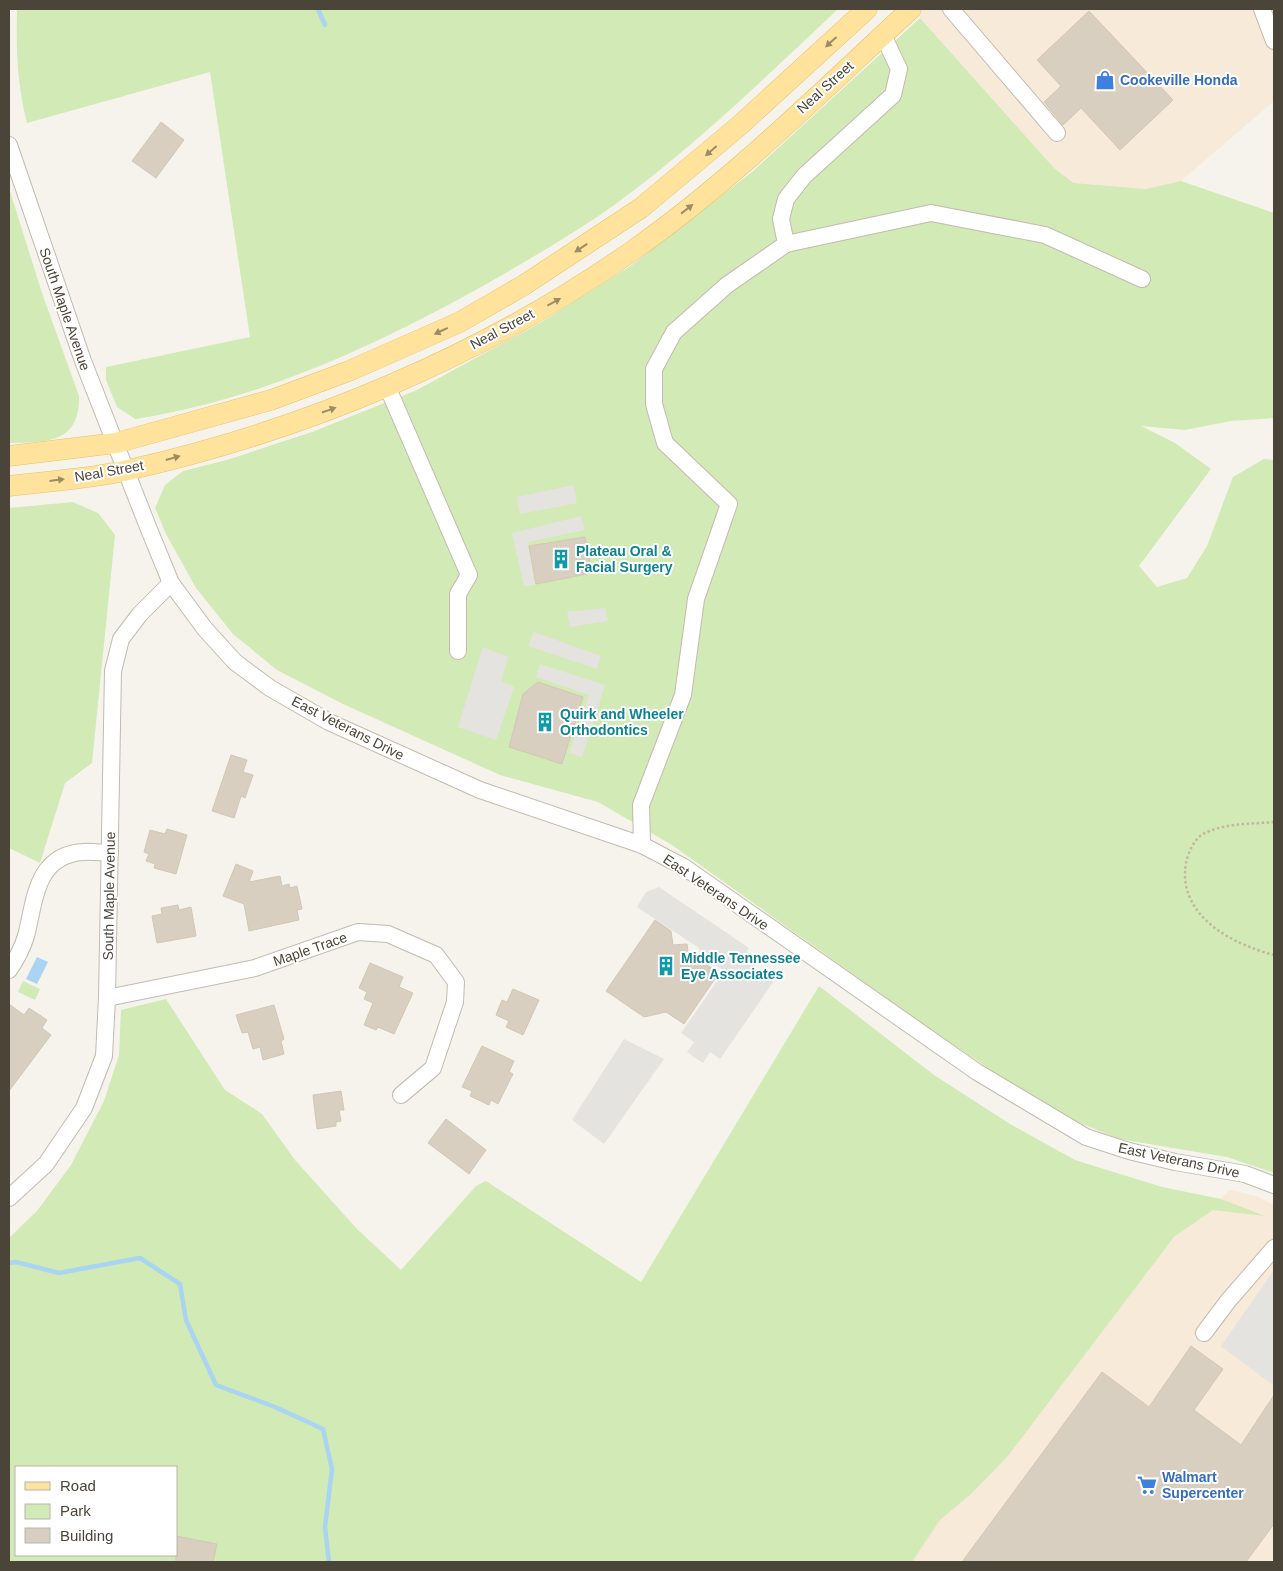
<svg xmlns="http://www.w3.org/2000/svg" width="1283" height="1571" font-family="Arial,sans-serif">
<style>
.commercial{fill:#f7ead8}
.green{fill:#d2eab5;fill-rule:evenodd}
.parking{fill:#e5e3e0}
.water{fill:#a9d4f2}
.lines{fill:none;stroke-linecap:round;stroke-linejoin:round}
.stream{stroke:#a9d4f2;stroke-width:4.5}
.building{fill:#d8cfc1;stroke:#d3c7b4}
.minor-casing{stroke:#c2bbae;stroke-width:18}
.major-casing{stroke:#e6c16a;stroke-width:21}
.path{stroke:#c4b79f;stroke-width:2.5;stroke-dasharray:2.5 2.5;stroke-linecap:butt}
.minor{stroke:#fff;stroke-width:16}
.major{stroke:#ffe39c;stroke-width:20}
.oneway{fill:#9c8c66}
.labels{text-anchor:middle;stroke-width:4;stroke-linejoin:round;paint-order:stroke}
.shop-label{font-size:14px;font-weight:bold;fill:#366cbe;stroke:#fff;text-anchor:start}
.street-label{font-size:14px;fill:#4b4439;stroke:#fff}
.culture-label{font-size:14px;font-weight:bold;fill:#0d838f;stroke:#fff;text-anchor:start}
</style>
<rect width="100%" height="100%" fill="#f6f3ec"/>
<g class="commercial">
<polygon points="912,9 1274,9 1274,101 1181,181 1146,189 1075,183 1054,168"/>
<polygon points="1230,1190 1256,1196 1274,1205 1274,1562 912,1562 940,1520 971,1494 1008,1456 1174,1237"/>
</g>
<g class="green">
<path d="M17,9H838C767,76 696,145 617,203C577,232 533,257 490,282C380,344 260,400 135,419L117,407L106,380V367L250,337L210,72L27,123C17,83 16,50 17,9Z"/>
<polygon points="920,18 1054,168 1074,183 1146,189 1181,181 1274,213 1274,418 1231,421 1185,430 1141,426 1175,443 1211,469 1139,566 1157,587 1187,578 1207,546 1233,477 1264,459 1274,460 1274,1173 1227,1157 1119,1139 1076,1121 1003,1078 923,1024 672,845 598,802 500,775 343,704 277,670 233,634 196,588 166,534 155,508 165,485 183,471 227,460 312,432 417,390 545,320 632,265 752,172"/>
<path d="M9,188L42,293L79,396C80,444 46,442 9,443Z"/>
<polygon points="73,502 98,513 115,535 92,763 65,783 40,863 9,848 9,508"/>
<polygon points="23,981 40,989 35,1000 18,992"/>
<path d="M819,986L934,1075L1010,1124L1075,1160L1162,1187L1221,1199L1265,1216L1213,1210L1174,1237L1008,1456L971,1494L940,1520L912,1562H9V1238L37,1211L71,1165L104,1101L119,1055L121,1010L166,999L225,1090L262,1114L295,1160L357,1229L401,1270L476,1186L486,1181L641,1282ZM16,1467H176V1555H16Z"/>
</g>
<g class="parking">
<polygon points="574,485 577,503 520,514 517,497"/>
<polygon points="581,516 585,530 528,542 535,585 524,586 512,533"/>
<polygon points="605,608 608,621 570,627 567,612"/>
<polygon points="534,632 601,656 597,669 528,646"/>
<polygon points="483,647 508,657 501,681 514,687 496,740 458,727"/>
<polygon points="540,664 605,685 582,757 569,753 589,695 536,677"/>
<polygon points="659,887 749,948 742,959 774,981 720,1059 710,1052 703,1063 687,1052 694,1042 681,1033 724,971 700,954 699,948 637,907 646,892"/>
<polygon points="624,1039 664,1059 604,1144 572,1120"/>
<polygon points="1274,1270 1274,1386 1221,1346"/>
</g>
<polygon class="water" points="37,957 48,962 37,984 26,979"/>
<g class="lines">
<g class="stream">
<polyline points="318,9 325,25"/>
<polyline points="9,1263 16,1262 59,1273 140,1258 180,1284 186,1320 216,1385 275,1407 323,1429 332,1469 325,1527 329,1562"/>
</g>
</g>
<g class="building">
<polygon points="1089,11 1173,100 1120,150 1081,108 1063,125 1044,102 1061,86 1037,60"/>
<polygon points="161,122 184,140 156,178 132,161"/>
<polygon points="585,537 592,573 536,584 529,546"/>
<polygon points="538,682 583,697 562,764 509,747 523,694"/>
<polygon points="231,755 247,760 243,772 253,775 245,798 241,796 234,818 212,811"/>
<polygon points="167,829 187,835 176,874 154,868 155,864 146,861 149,854 144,852 150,830 165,834"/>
<polygon points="236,864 253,871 249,882 280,876 282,886 289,884 290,888 297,886 302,909 297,910 299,920 249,931 244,904 223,896"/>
<polygon points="178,905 179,910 191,907 196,936 157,943 152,916 162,914 161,908"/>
<polygon points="655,920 671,931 673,945 687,944 688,952 719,973 684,1024 666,1012 644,1017 606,991"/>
<polygon points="370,963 403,977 399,987 413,993 394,1034 378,1027 376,1030 364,1025 373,1003 364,999 367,992 359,988"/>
<polygon points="513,989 539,1000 523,1035 506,1027 509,1021 496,1015 502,1000 507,1002"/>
<polygon points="9,1004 24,1015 29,1008 47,1020 42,1028 51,1035 9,1091"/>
<polygon points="274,1005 284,1039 281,1041 284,1054 263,1060 260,1047 253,1049 248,1032 242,1033 236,1015"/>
<polygon points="482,1046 514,1061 509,1072 513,1074 498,1104 491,1100 489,1105 470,1096 472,1091 462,1087"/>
<polygon points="341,1091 344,1110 339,1110 341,1121 336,1122 336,1126 317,1129 313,1095"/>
<polygon points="446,1119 486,1150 469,1174 428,1143"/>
<polygon points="1191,1346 1223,1369 1194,1410 1241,1445 1274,1395 1274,1524 1246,1562 962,1562 1102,1372 1149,1407"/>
<polygon points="176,1536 217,1544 213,1562 176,1562"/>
</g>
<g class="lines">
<defs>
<g id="minor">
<polyline points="951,9 1057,133"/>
<polyline points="1262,9 1274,41"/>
<polyline points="9,145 83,361 148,527 171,583 205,629 235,662 270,688 329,722 480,790 642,845 684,867 977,1072 1086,1137 1129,1151 1175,1162 1245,1174 1274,1185"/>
<polyline points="786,244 931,213 1045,235 1142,279"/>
<polyline points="387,386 469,575 458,594 458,651"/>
<polyline points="642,845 641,805 683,695 696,599 729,504 665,443 654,404 654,369 674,332 727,285 786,244 781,219 786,199 804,176 893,95 899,69 883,35"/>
<path d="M9,970C16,960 22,949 26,936C35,902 35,855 83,852C92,851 101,853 110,853"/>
<polyline points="107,998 255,968 358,932 388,934 436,955 456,982 455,1002 433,1068 401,1095"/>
<polyline points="9,1198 46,1164 84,1108 104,1056 107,998 113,671 121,639 140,614 171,583"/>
<polyline points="1204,1333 1228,1301 1274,1248"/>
</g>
<g id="major">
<polyline points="9,456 116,443 271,400 349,371 460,322 524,285 641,208 739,126 867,9"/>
<path d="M9,486C48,481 90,479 128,470C306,430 485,355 635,249C734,179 822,91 911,9"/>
</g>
</defs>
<use href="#minor" class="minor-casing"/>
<use href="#major" class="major-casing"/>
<path class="path" d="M1274,822C1251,824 1224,823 1203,834C1194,839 1188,853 1186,863C1177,915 1231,944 1274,955"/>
<use href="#minor" class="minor"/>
<use href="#major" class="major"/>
</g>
<defs><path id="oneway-solid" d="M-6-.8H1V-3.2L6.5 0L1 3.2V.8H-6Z" transform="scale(1.25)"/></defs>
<g class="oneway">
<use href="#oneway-solid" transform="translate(831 42) rotate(138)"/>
<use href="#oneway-solid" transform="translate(711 151) rotate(139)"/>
<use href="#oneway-solid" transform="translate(687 209) rotate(-38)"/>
<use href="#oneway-solid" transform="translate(581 248) rotate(147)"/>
<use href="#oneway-solid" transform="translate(554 302) rotate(-29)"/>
<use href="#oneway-solid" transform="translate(441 331) rotate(155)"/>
<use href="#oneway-solid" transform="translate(329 410) rotate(-19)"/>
<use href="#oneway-solid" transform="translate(173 458) rotate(-16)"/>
<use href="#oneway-solid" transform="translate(57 480) rotate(-7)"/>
</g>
<defs>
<symbol id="shop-bare" viewBox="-9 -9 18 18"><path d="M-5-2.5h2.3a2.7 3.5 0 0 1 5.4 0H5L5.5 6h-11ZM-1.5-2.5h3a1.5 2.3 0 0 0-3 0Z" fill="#3f7fe0" stroke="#fff" stroke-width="2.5" paint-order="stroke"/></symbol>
<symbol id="building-bare" viewBox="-9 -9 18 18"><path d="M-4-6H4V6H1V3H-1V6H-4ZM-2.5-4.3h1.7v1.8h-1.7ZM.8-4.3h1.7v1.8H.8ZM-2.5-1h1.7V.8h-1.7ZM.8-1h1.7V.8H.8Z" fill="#0f9aa8" stroke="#fff" stroke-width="2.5" paint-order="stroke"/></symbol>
<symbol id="supermarket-bare" viewBox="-9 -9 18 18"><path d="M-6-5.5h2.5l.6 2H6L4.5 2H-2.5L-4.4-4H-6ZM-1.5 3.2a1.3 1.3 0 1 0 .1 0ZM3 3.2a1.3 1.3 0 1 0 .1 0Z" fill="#3f7fe0" stroke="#fff" stroke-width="2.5" paint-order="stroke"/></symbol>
</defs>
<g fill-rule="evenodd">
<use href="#shop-bare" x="1091" y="66" width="28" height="28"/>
<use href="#building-bare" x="547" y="545" width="28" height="28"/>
<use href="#building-bare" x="531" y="708" width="28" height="28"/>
<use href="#building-bare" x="652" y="952" width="28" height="28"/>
<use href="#supermarket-bare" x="1133" y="1471" width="28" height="28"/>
</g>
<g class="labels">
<g class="shop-label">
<text x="1120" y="85">Cookeville Honda</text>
<text x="1162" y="1482">Walmart<tspan x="1162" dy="16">Supercenter</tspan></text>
</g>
<g class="street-label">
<text transform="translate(825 87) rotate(-42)" y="5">Neal Street</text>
<text transform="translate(65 309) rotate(71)" y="5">South Maple Avenue</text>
<text transform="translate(502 329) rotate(-28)" y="5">Neal Street</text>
<text transform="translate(109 471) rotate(-10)" y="5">Neal Street</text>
<text transform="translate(348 728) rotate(27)" y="5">East Veterans Drive</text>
<text transform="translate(716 892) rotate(34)" y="5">East Veterans Drive</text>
<text transform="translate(109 896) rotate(-89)" y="5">South Maple Avenue</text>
<text transform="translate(310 949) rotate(-19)" y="5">Maple Trace</text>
<text transform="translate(1179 1160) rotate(12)" y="5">East Veterans Drive</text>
</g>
<g class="culture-label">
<text x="576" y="556">Plateau Oral &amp;<tspan x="576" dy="16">Facial Surgery</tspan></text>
<text x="560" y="719">Quirk and Wheeler<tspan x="560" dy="16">Orthodontics</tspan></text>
<text x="681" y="963">Middle Tennessee<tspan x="681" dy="16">Eye Associates</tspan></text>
</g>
</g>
<rect width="1283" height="1571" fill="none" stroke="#4b4439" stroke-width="20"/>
<rect x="15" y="1466" width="162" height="90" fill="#ffffff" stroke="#b7b4b0"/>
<rect x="25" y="1482" width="25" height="8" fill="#ffe39c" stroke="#b7b4b0"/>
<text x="60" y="1491" font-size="15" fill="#4b4439">Road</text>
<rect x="25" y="1504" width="25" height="15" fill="#d2eab5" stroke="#b7b4b0"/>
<text x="60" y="1516" font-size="15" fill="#4b4439">Park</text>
<rect x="25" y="1528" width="25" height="15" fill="#d8cfc1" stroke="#b7b4b0"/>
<text x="60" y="1541" font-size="15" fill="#4b4439">Building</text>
</svg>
